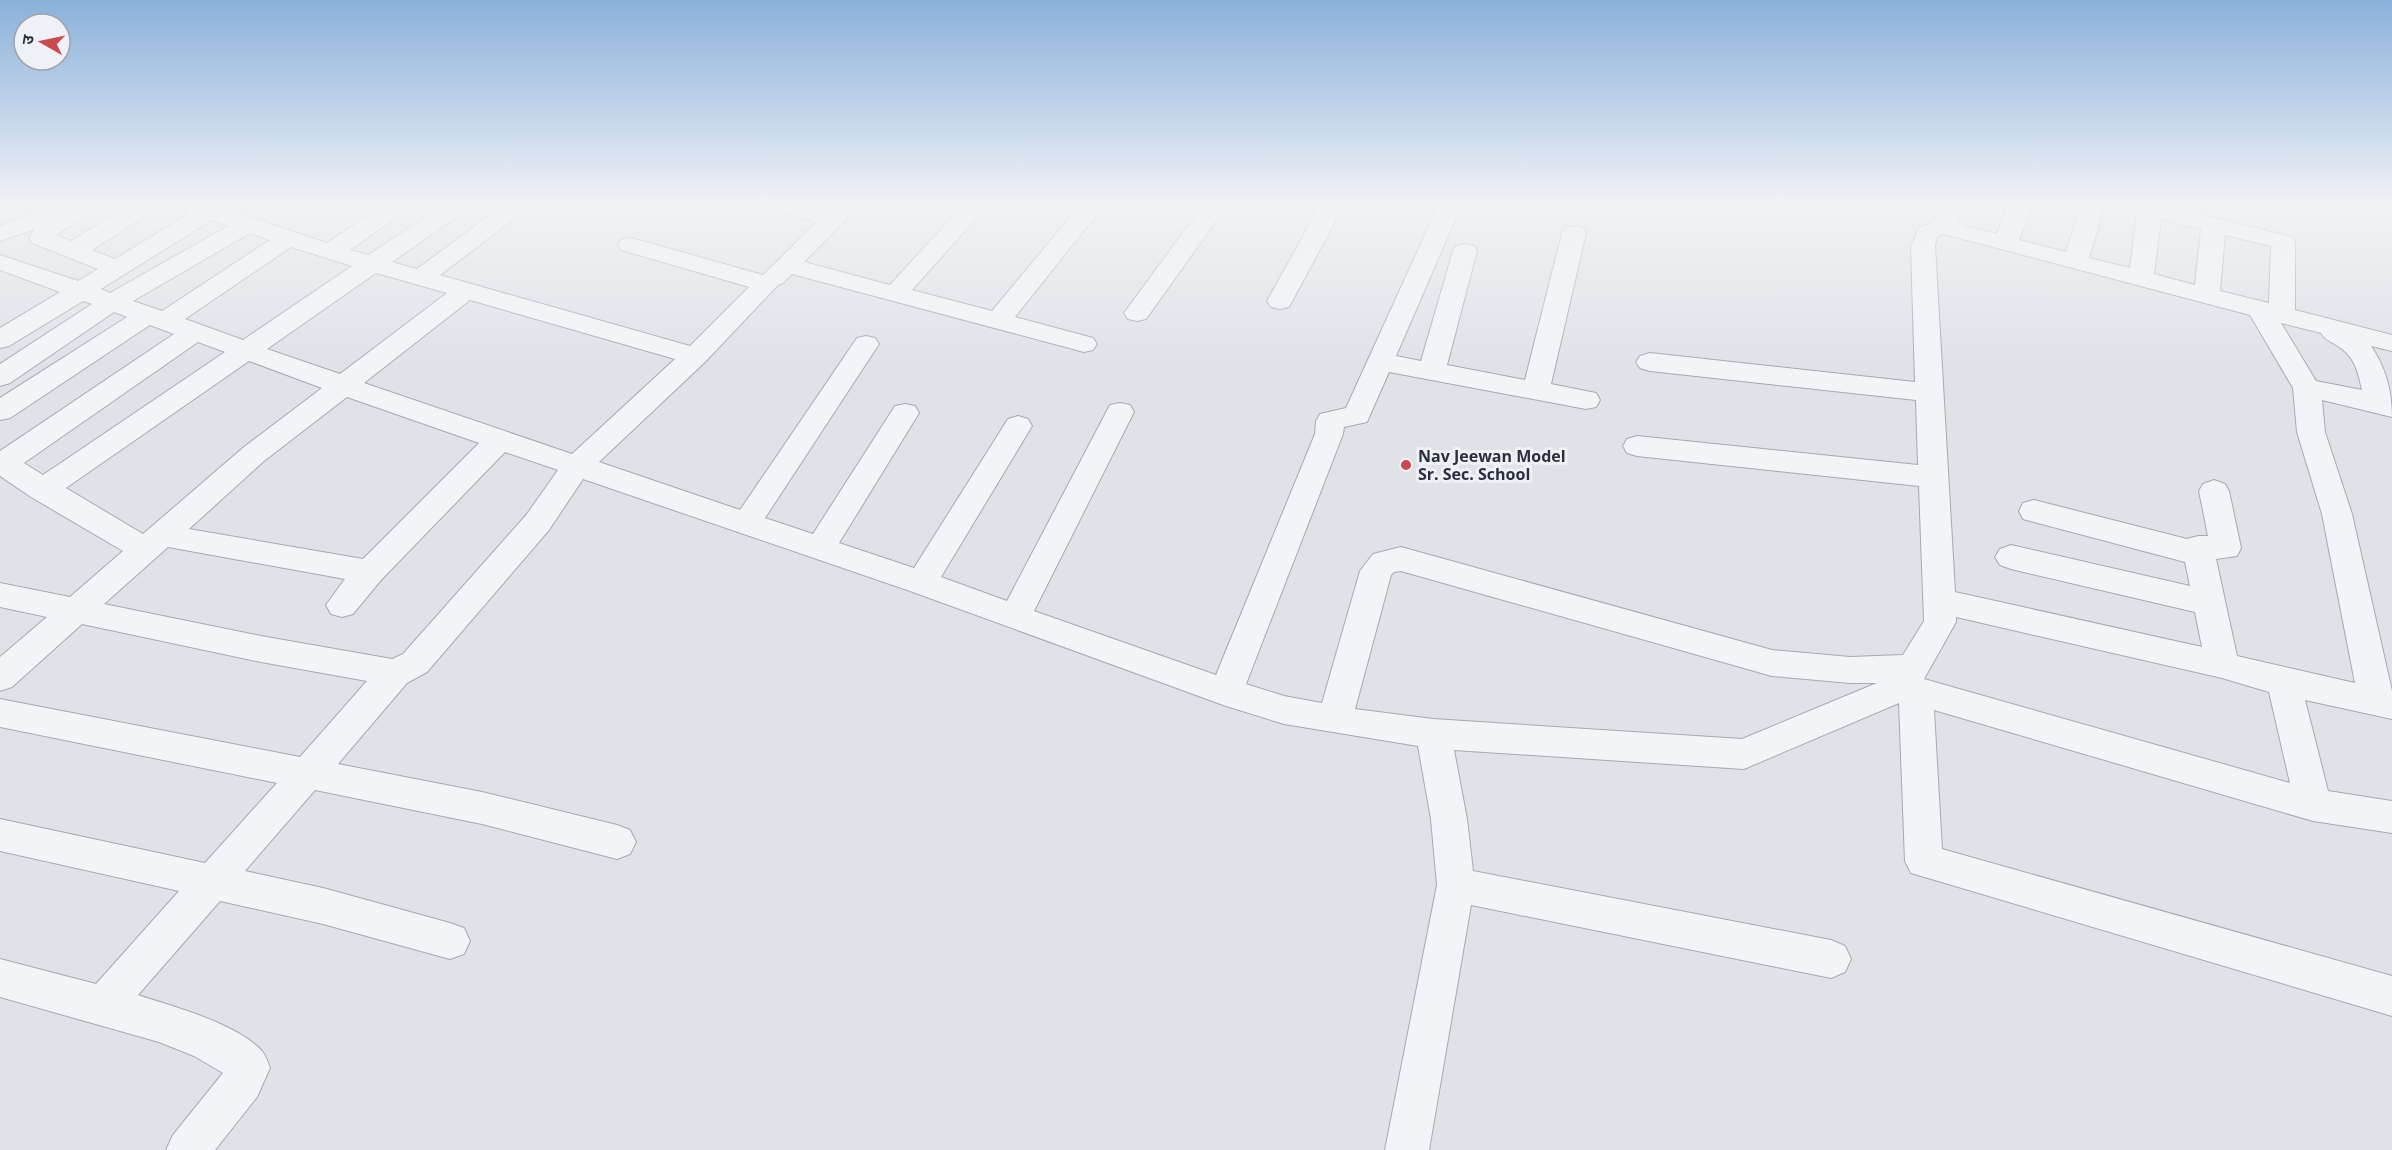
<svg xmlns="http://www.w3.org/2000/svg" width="2392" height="1150" font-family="'Open Sans','Noto Sans Devanagari',sans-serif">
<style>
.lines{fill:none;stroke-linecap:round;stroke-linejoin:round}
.minor-casing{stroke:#a5a9b2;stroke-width:2}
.minor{fill:#f3f4f7;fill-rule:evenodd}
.poi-dot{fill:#c84b4f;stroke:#eff1f6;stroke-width:2}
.labels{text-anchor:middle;stroke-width:6;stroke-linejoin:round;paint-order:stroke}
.poi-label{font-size:16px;font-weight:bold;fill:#292f3f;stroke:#eff1f6;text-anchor:start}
</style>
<rect width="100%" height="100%" fill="#e0e2e8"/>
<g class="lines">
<defs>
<g id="minor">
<path d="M61,204L69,206L72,204H100L96,209L56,235L71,241L132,204H160L156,209L92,250L115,259L190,213L179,209L175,204H234L229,210L327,243L385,204H412L408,209L350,250L368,255L445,204H472L468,209L392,262L417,269L505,204H531L527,209L440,275L690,346L749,287L621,250L618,245L621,240L630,238L639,240L763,275L817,222L769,209L765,204H803L829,211L836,204H861L804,262L890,285L964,204H989L912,290L992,311L1081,204H1105L1015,317L1093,338L1097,344L1093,350L1084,352L792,274L783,283L778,285L705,362L599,462L740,510L857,338L866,336L875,338L879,344L765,518L813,534L895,406L905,404L915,406L919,413L839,543L914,568L1008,419L1018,416L1028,419L1032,426L941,577L1007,601L1110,405L1120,403L1130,405L1134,412L1034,611L1216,675L1315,434L1316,421L1320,414L1346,408L1439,204H1459L1461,206L1396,356L1421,361L1453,251L1456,246L1465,244L1474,246L1477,251L1447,365L1525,380L1562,233L1565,228L1574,226L1583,228L1586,233L1551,384L1596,393L1600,400L1596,407L1586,409L1389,372L1367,422L1344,427L1343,434L1246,684L1284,696L1322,703L1360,571L1373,554L1401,547L1772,650L1850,657L1903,655L1924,621L1919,486L1637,456L1627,453L1623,446L1627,439L1637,436L1918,465L1916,400L1650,371L1640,368L1636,362L1640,356L1650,353L1915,382L1911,246L1919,228L1935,221L1939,204H1963L1958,221L1964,226L1997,234L2008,204H2032L2019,240L2066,252L2081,204H2105L2089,258L2130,268L2137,213L2122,209L2118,204H2159L2292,237L2295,242V310L2392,335V351L2371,346C2386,368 2392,391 2392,417L2322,400L2325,432L2352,514L2392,691V719L2305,700L2328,791L2392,801V833L2313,821L1934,710L1942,849L2392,976V1016L1911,873L1905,861L1899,703L1744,769L1454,750L1467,819L1473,871L1831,940L1845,946L1851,959L1845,972L1831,978L1471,905L1429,1150H1385L1437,885L1431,819L1418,746L1284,724L1226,706L910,591L583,479L549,530L427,672L407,683L338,764L482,792L617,825L630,830L636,842L630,854L617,859L482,824L315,790L245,871L323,888L450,923L464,928L470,941L464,954L450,959L323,924L220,901L138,995C174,1007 236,1023 262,1051C266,1056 268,1062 270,1068L257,1097L215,1150H166L173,1135L223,1073L194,1056L159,1042L0,997V959L96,984L179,891L0,851V819L205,863L277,783L0,727V699L300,757L367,681L261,662L82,624L12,687L0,691V657L47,617L0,607V583L70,597L123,551L31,497L0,476V451L174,334L150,325L10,418L0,420V398L127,317L114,312L10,383L0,386V364L92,304L83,301L9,346L0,348V328L60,292L0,270V255L78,281L98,269L32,243L29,238L35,229L0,241V226ZM2161,219L2201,229L2195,285L2154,274ZM212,220L228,226L110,293L101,289ZM250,233L270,240L162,311L133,301ZM1944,234L2250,315L2293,388L2297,432L2322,514L2355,683L2237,656L2216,559L2237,556L2241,548L2229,491L2225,484L2214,480L2203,484L2199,491L2208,536H2198L2187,539L2034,500L2023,503L2019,511L2023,519L2185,562L2190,586L2011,545L2000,549L1995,557L2000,565L2011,569L2195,612L2202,647L1955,592L1935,246L1937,236ZM2225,235L2271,246L2269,303L2220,291ZM291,247L352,266L243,340L185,319ZM376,273L447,293L340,374L267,349ZM470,300L675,359L572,454L364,383ZM2281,323L2321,333C2325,340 2330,341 2336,345C2354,355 2358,371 2362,390L2316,381ZM198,342L225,352L43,475L24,463ZM249,361L322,388L244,447L143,534L66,488ZM347,397L479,443L363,559L189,529L264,461ZM505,452L558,470L527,514L403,654L392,659L261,636L104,604L168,547L345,579L326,605L331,614L342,617L353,614L381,580ZM1401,571L1772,676L1850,683H1877L1742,739L1433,719L1355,709L1391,575L1394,572ZM1956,617L2222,678L2269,692L2290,783L1924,679L1956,622Z"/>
<polygon points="1204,204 1228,204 1146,319 1137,321 1128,319 1124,313"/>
<polygon points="1304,204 1340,204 1343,207 1289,307 1280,309 1271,307 1267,301 1317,211 1308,209"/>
</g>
</defs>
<use href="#minor" class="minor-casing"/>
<use href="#minor" class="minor"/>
</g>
<linearGradient id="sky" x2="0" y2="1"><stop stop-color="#8ab1db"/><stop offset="0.56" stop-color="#f1f2f5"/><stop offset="1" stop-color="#f1f2f5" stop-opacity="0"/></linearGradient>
<rect width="2392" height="365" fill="url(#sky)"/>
<circle class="poi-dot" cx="1406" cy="465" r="6"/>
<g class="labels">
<g class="poi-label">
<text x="1418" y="462">Nav Jeewan Model<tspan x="1418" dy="18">Sr. Sec. School</tspan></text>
</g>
</g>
<g transform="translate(42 42) rotate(279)"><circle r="28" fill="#eff1f6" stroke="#a0a3ad" stroke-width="1.5"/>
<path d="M0-4.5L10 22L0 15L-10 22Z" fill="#c84b4f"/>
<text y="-9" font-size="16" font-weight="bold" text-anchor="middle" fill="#292f3f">उ</text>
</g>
</svg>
